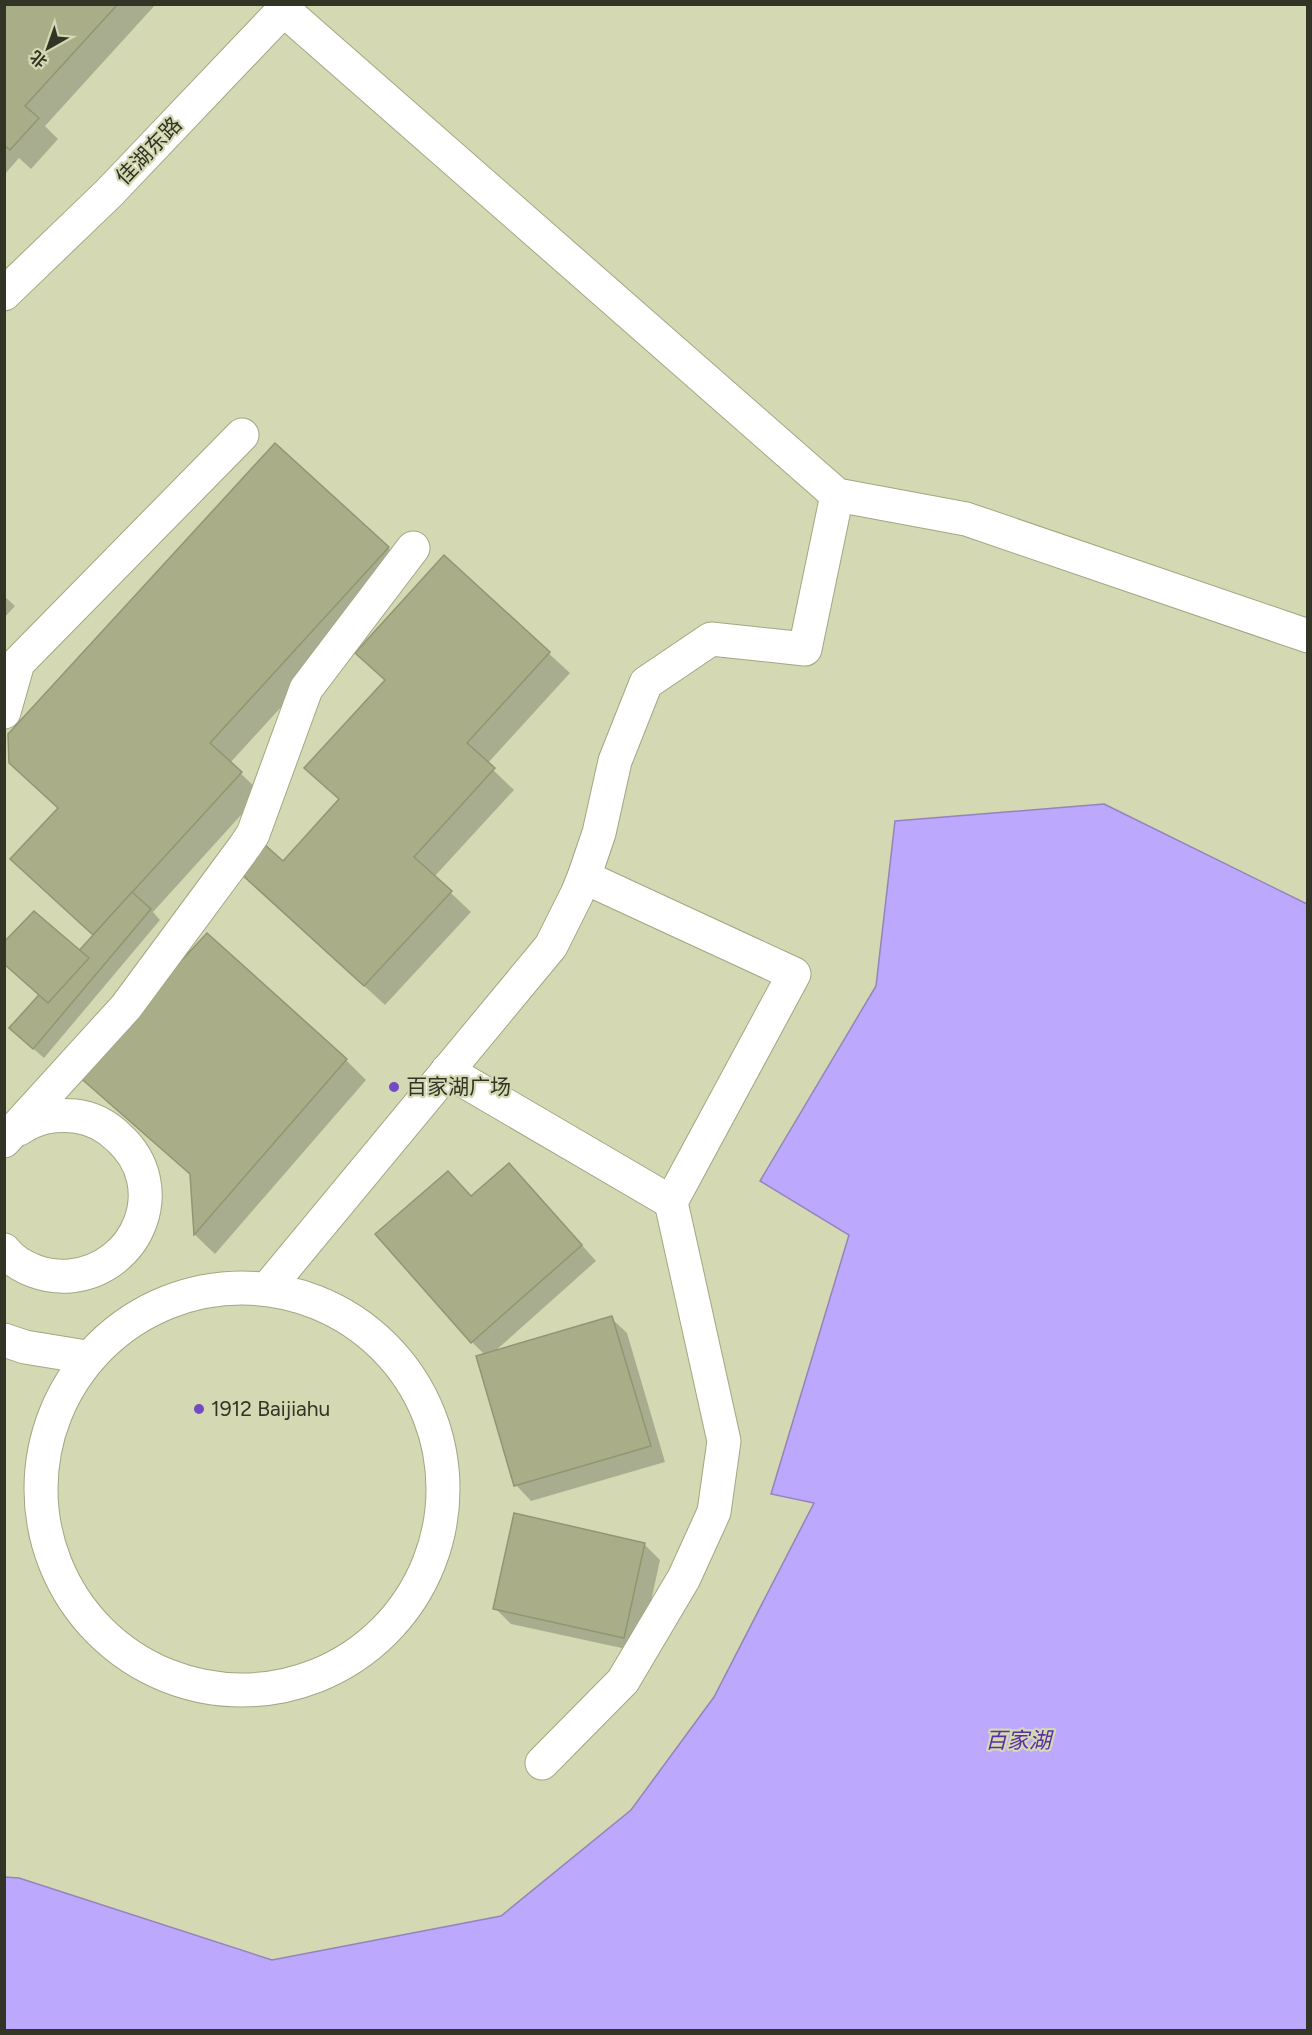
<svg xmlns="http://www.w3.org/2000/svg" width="1312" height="2035" font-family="Figtree,'Noto Sans SC',sans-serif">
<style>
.water{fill:#bca8fc;stroke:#9385bc;stroke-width:1.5}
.shadow{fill:#0003}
.building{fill:#a9ae89;stroke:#919672;stroke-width:1.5}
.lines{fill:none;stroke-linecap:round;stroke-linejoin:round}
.minor-casing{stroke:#a2a782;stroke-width:35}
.minor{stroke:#fff;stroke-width:33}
.poi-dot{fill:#724ac3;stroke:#d4d9b3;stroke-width:2}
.labels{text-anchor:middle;stroke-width:4.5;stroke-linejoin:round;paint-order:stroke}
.street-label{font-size:21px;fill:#323425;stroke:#d4d9b3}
.poi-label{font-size:21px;fill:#323425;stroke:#d4d9b3;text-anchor:start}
.water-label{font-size:22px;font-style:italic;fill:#5a2fa5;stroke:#d4d9b3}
</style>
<rect width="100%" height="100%" fill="#d4d9b3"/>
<polygon class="water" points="1104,804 1307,904 1307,2030 5,2030 5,1877 19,1878 272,1960 501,1916 631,1810 714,1697 814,1503 771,1494 849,1235 760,1181 876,986 895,821"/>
<g class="shadow">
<polygon points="4,4 156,4 45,126 58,139 31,169 19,158 4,175"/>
<polygon points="388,548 408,568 230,763 261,793 153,912 160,920 44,1058 21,1038 41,995 95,936 32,879 59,809 10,762"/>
<polygon points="444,557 570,673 487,764 514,790 434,877 471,912 385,1005 250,881 283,863 340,800 306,768 386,681 357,653"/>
<polygon points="4,596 15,606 4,618"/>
<polygon points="346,1060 366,1080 215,1254 195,1235 192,1176 78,1074"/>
<polygon points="525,1181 596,1261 494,1352 611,1318 627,1333 665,1462 531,1501 516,1485 485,1355 472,1342 472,1198"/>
<polygon points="644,1544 660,1560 640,1652 511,1624 495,1608"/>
</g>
<g class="building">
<polygon points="4,4 118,4 25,106 39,118 10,150 4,145"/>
<polygon points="275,443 389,547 210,743 242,772 93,935 10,859 58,808 9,763 8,734"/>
<polygon points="444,555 550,652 467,743 495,768 414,857 452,891 364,986 227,861 253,834 283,861 339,799 304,768 385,680 355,653"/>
<polygon points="132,892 151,909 33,1049 9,1028"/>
<polygon points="34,911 89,958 48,1003 4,964 4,942"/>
<polygon points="207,933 347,1059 194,1235 190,1174 76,1074"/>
<polygon points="509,1163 582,1245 471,1343 375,1234 448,1171 471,1196"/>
<polygon points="612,1316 651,1446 514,1486 476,1356"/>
<polygon points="514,1513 645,1543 624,1638 493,1609"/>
</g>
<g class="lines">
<defs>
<g id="minor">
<polyline points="284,10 837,495 966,519 1308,636"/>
<polyline points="4,294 109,193 289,4"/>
<polyline points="4,712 18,663 242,435"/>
<polyline points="447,1071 671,1202"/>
<polyline points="4,1141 126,1007 245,846 253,834 306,689 413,548"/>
<path d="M4,1250C19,1269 47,1278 70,1276C139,1269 172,1186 119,1138C107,1126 92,1118 75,1116C54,1114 37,1117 19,1129"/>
<circle cx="242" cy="1489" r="201"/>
<polyline points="267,1289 551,946 577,894 584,877 599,833 615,761 646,683 711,639 805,649 837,495"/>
<polyline points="4,1340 25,1347 86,1357"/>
<polyline points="542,1763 623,1681 684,1578 714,1512 724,1441 671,1202 794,974 584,877"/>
</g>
</defs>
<use href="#minor" class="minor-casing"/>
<use href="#minor" class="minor"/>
</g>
<g class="poi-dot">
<circle cx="394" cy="1087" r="6"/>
<circle cx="199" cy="1409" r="6"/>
</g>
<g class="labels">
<g class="street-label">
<text transform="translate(149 151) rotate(-46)" y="7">佳湖东路</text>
</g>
<g class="poi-label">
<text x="406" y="1094">百家湖广场</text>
<text x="211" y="1416">1912 Baijiahu</text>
</g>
<g class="water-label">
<text x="1018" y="1748">百家湖</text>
</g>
</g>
<rect width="1312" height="2035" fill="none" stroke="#323425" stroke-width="12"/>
<g transform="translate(48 48) rotate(220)" stroke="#d4d9b3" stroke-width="4.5" paint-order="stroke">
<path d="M0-4.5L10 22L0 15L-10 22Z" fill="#323425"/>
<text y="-9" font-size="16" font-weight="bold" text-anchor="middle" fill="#323425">北</text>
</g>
</svg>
